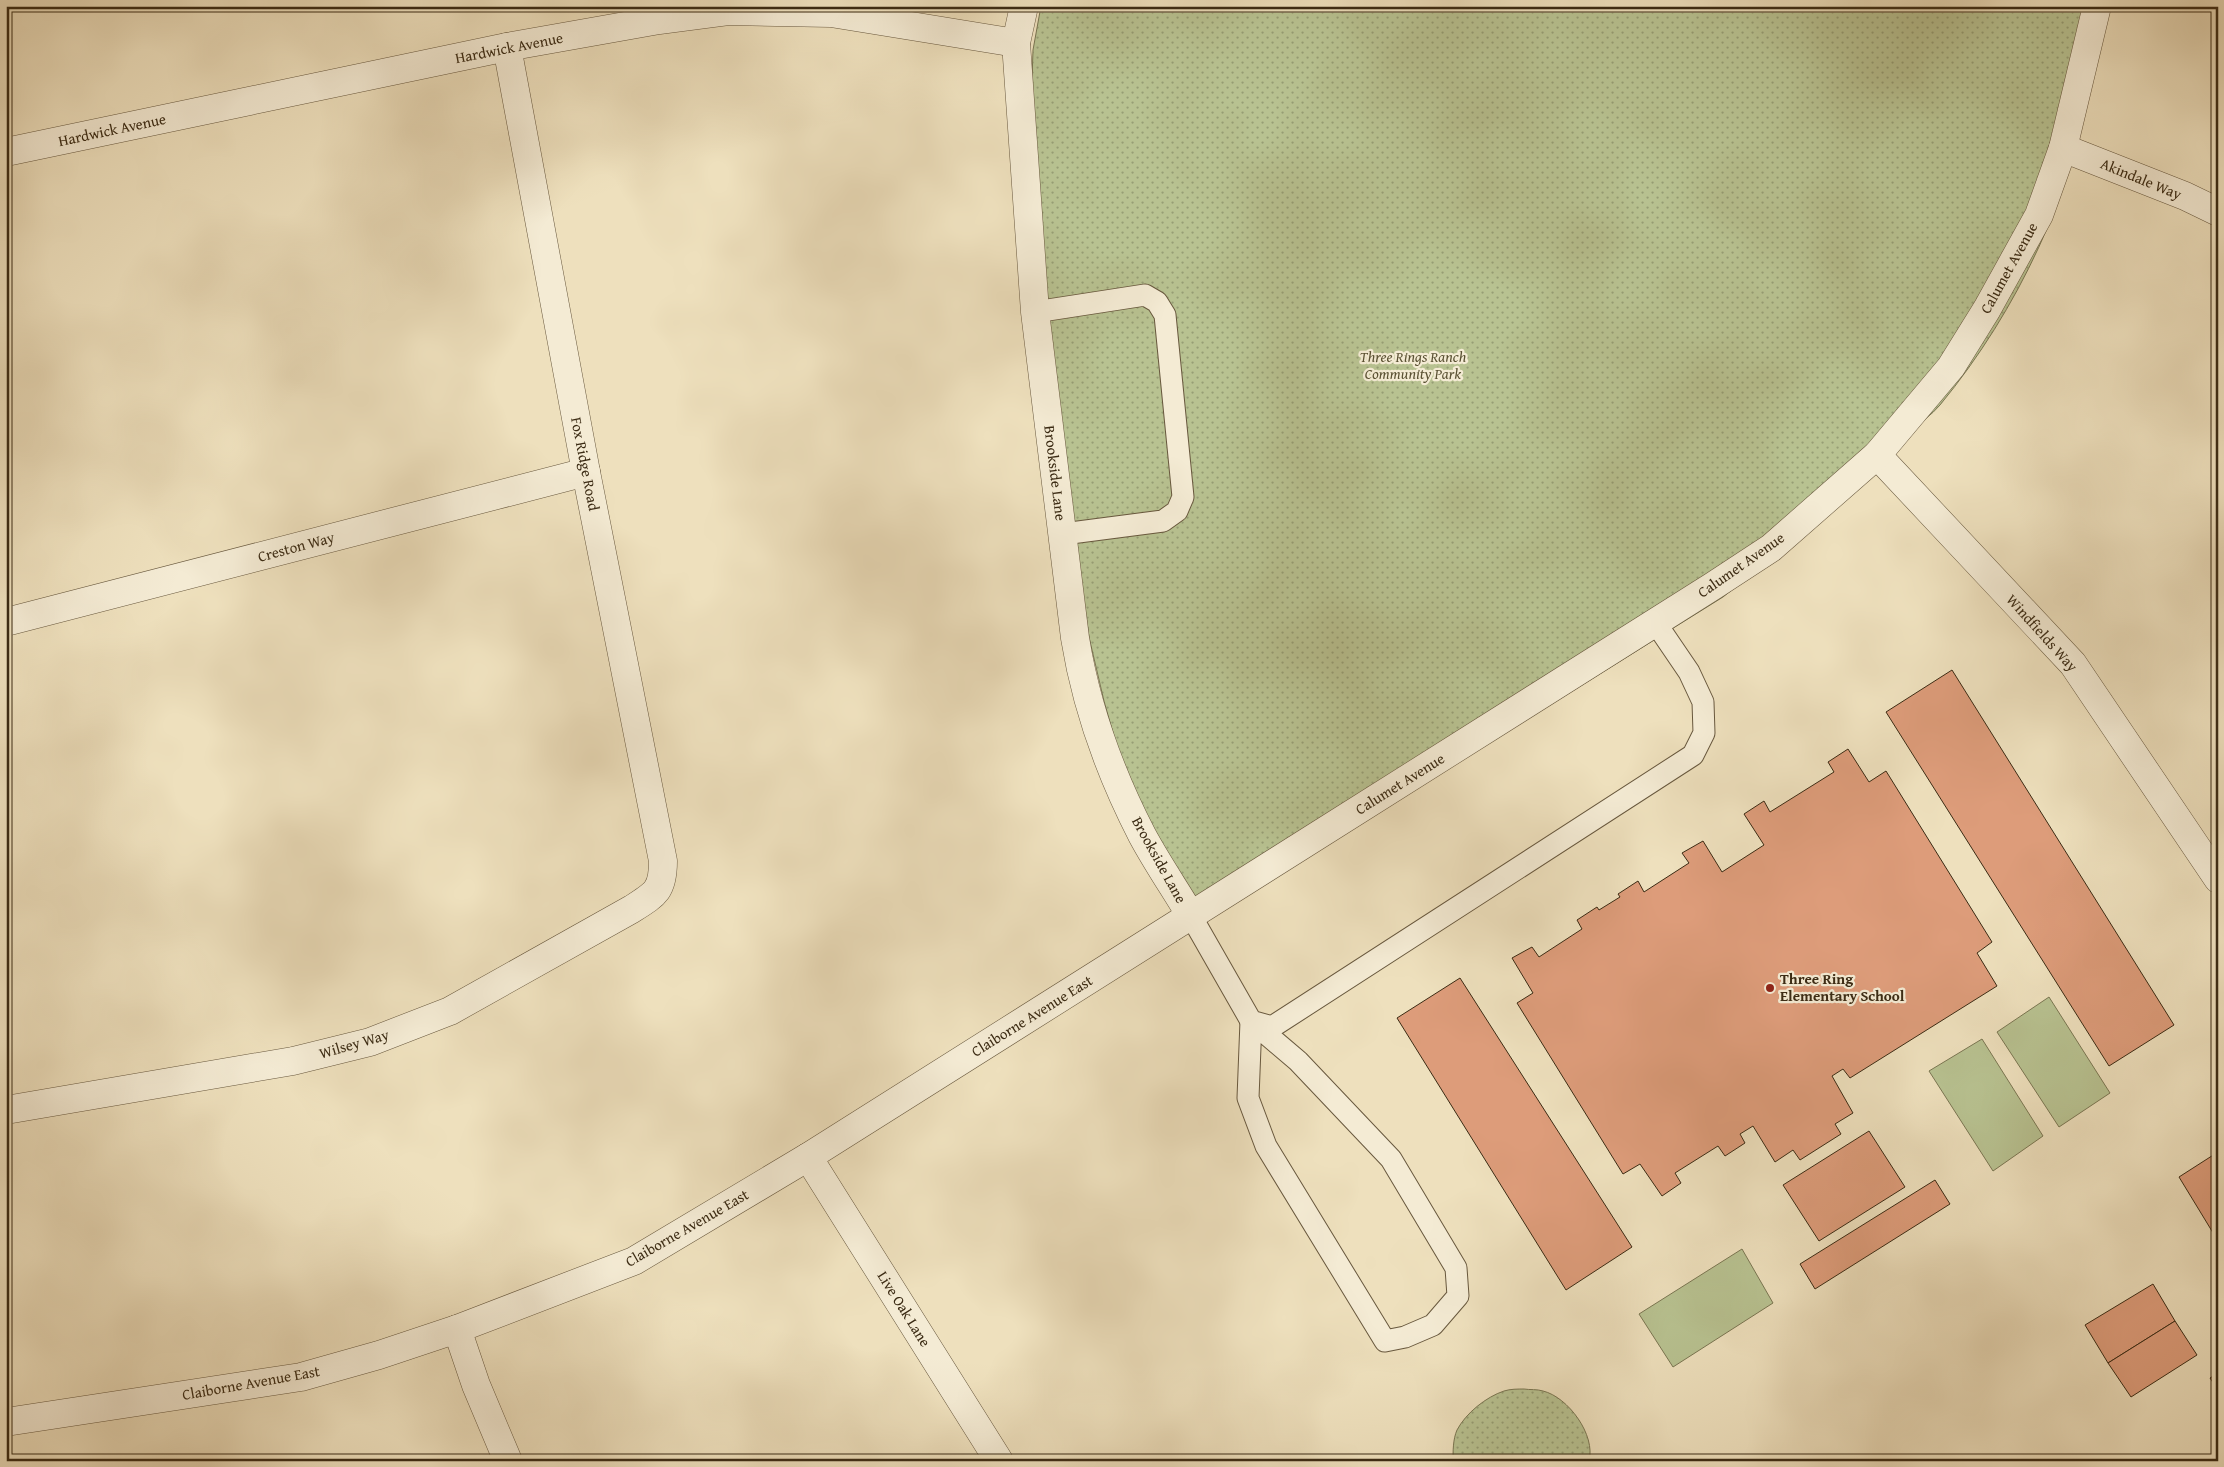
<svg xmlns="http://www.w3.org/2000/svg" width="2224" height="1467" font-family="'Gentium Book Plus',serif">
<style>
.green{fill:#b8c291;stroke:#7a7652}
.park{fill:url(#park-dots);stroke:#7a7652}
.building{fill:#dd9c7a;stroke:#3b2b14}
.lines{fill:none;stroke-linecap:round;stroke-linejoin:round}
.service-casing{stroke:#68583e;stroke-width:23}
.minor-casing{stroke:#68583e;stroke-width:29}
.service{stroke:#f4ebd4;stroke-width:21}
.minor{stroke:#f4ebd4;stroke-width:28}
.poi-dot{fill:#8f2418;stroke:#f4ebd4;stroke-width:2}
.labels{text-anchor:middle;stroke-width:4.5;stroke-linejoin:round;paint-order:stroke}
.street-label{font-size:15px;fill:#3b2b14;stroke:#f4ebd4}
.park-label{font-size:15px;font-style:italic;fill:#5a5133;stroke:#f4ebd4}
.poi-label{font-size:15px;font-weight:bold;fill:#3b2b14;stroke:#f4ebd4;text-anchor:start}
</style>
<defs>
<pattern id="park-dots" width="8" height="8" patternUnits="userSpaceOnUse" patternTransform="scale(1.25)"><rect width="8" height="8" fill="#b8c291"/><path d="M2 2h.1M6 6h.1" fill="none" stroke="#979e75" stroke-width="1.8" stroke-linecap="round"/></pattern>
</defs>
<rect width="100%" height="100%" fill="#eee0bd"/>
<filter id="stains"><feTurbulence type="fractalNoise" baseFrequency=".004" numOctaves="4"/><feColorMatrix values="0 0 0 0 .2 0 0 0 0 .09 0 0 0 0 .02 0 0 0 .5 -.17"/></filter>
<radialGradient id="worn" r=".72"><stop offset=".6" stop-color="#630" stop-opacity="0"/><stop offset="1" stop-color="#630" stop-opacity=".3"/></radialGradient>
<g class="green">
<polygon points="2049,997 2110,1093 2059,1127 1997,1032"/>
<polygon points="1982,1039 2043,1136 1993,1171 1929,1071"/>
<polygon points="1742,1249 1773,1303 1673,1367 1639,1314"/>
</g>
<g class="park">
<path d="M1041,6H2104C2104,27 2098,49 2094,70C2073,192 2019,309 1940,405C1923,425 1895,438 1875,457C1825,504 1778,555 1723,597L1199,924L1123,768L1104,701L1089,637L1057,412L1031,107L1033,50Z"/>
<path d="M1524,1389C1530,1390 1537,1389 1543,1391C1568,1397 1596,1435 1589,1461H1453C1453,1451 1453,1439 1457,1430C1466,1413 1486,1397 1504,1391C1510,1389 1518,1389 1524,1389Z"/>
</g>
<g class="building">
<polygon points="1952,670 2174,1025 2109,1066 1886,712"/>
<polygon points="1848,749 1869,782 1886,771 1992,942 1977,953 1997,986 1850,1078 1843,1069 1832,1076 1853,1113 1835,1124 1841,1134 1800,1160 1793,1150 1775,1162 1753,1126 1740,1134 1745,1143 1725,1156 1718,1146 1675,1173 1681,1183 1662,1196 1640,1164 1623,1174 1517,1003 1533,993 1512,958 1532,947 1539,957 1582,929 1577,920 1597,907 1599,910 1620,897 1618,894 1638,881 1644,892 1689,863 1682,853 1703,841 1722,872 1764,845 1744,814 1764,801 1770,812 1834,772 1828,762"/>
<polygon points="1460,978 1632,1247 1566,1290 1397,1018"/>
<polygon points="1869,1131 1905,1187 1819,1241 1783,1185"/>
<polygon points="2218,1152 2218,1241 2179,1177"/>
<polygon points="1935,1180 1950,1204 1815,1289 1800,1264"/>
<polygon points="2153,1284 2175,1321 2108,1363 2085,1325"/>
<polygon points="2175,1321 2197,1355 2131,1397 2108,1363"/>
<polygon points="2218,1373 2218,1390 2210,1378"/>
</g>
<g class="lines">
<defs>
<g id="service">
<polyline points="1035,312 1145,295 1157,302 1165,315 1183,497 1177,511 1163,521 1063,534"/>
<polyline points="1191,916 1251,1021 1272,1027 1693,755 1704,733 1703,702 1689,672 1655,622"/>
<polygon points="1251,1021 1298,1061 1391,1159 1456,1268 1458,1296 1433,1325 1405,1337 1385,1341 1266,1146 1248,1098"/>
</g>
<g id="minor">
<path d="M1024,6L1016,43L1035,312L1075,638C1086,706 1110,773 1142,835C1157,863 1175,889 1191,916"/>
<polyline points="2063,148 2185,196 2218,212"/>
<polyline points="6,152 507,47 659,20 728,11 831,13 1016,43"/>
<polyline points="1877,455 2073,664 2218,879"/>
<polyline points="6,622 586,472"/>
<path d="M6,1110L293,1061L370,1042L450,1011L632,909C656,894 663,890 663,861L586,472L507,47"/>
<polyline points="808,1157 999,1461"/>
<polyline points="457,1329 476,1385 508,1461"/>
<polyline points="6,1422 301,1377 379,1355 457,1329 634,1261 808,1157 1713,586 1771,548 1877,455 1951,367 1987,309 2039,215 2063,148 2097,6"/>
</g>
</defs>
<use href="#service" class="service-casing"/>
<use href="#minor" class="minor-casing"/>
<use href="#service" class="service"/>
<use href="#minor" class="minor"/>
</g>
<circle class="poi-dot" cx="1770" cy="988" r="5"/>
<g class="labels">
<g class="street-label">
<text transform="translate(509 48) rotate(-11)" y="5">Hardwick Avenue</text>
<text transform="translate(112 130) rotate(-12)" y="5">Hardwick Avenue</text>
<text transform="translate(2141 179) rotate(22)" y="5">Akindale Way</text>
<text transform="translate(2009 268) rotate(-61)" y="5">Calumet Avenue</text>
<text transform="translate(585 464) rotate(79)" y="5">Fox Ridge Road</text>
<text transform="translate(1055 473) rotate(83)" y="5">Brookside Lane</text>
<text transform="translate(296 547) rotate(-15)" y="5">Creston Way</text>
<text transform="translate(1741 565) rotate(-35)" y="5">Calumet Avenue</text>
<text transform="translate(2042 633) rotate(48)" y="5">Windfields Way</text>
<text transform="translate(1400 784) rotate(-32)" y="5">Calumet Avenue</text>
<text transform="translate(1159 860) rotate(61)" y="5">Brookside Lane</text>
<text transform="translate(1032 1016) rotate(-32)" y="5">Claiborne Avenue East</text>
<text transform="translate(354 1044) rotate(-16)" y="5">Wilsey Way</text>
<text transform="translate(687 1228) rotate(-30)" y="5">Claiborne Avenue East</text>
<text transform="translate(904 1309) rotate(58)" y="5">Live Oak Lane</text>
<text transform="translate(251 1383) rotate(-10)" y="5">Claiborne Avenue East</text>
</g>
<g class="park-label">
<text x="1413" y="362">Three Rings Ranch<tspan x="1413" dy="17">Community Park</tspan></text>
</g>
<g class="poi-label">
<text x="1780" y="984">Three Ring<tspan x="1780" dy="17">Elementary School</tspan></text>
</g>
</g>
<rect width="2224" height="1467" fill="none" stroke="#eee0bd" stroke-width="25"/>
<rect x="8" y="8" width="2209" height="1452" fill="none" stroke="#3b2b14" stroke-width="2.5"/>
<rect x="12" y="12" width="2199" height="1442" fill="none" stroke="#3b2b14"/>
<rect width="100%" height="100%" filter="url(#stains)"/>
<rect width="100%" height="100%" fill="url(#worn)"/>
</svg>
